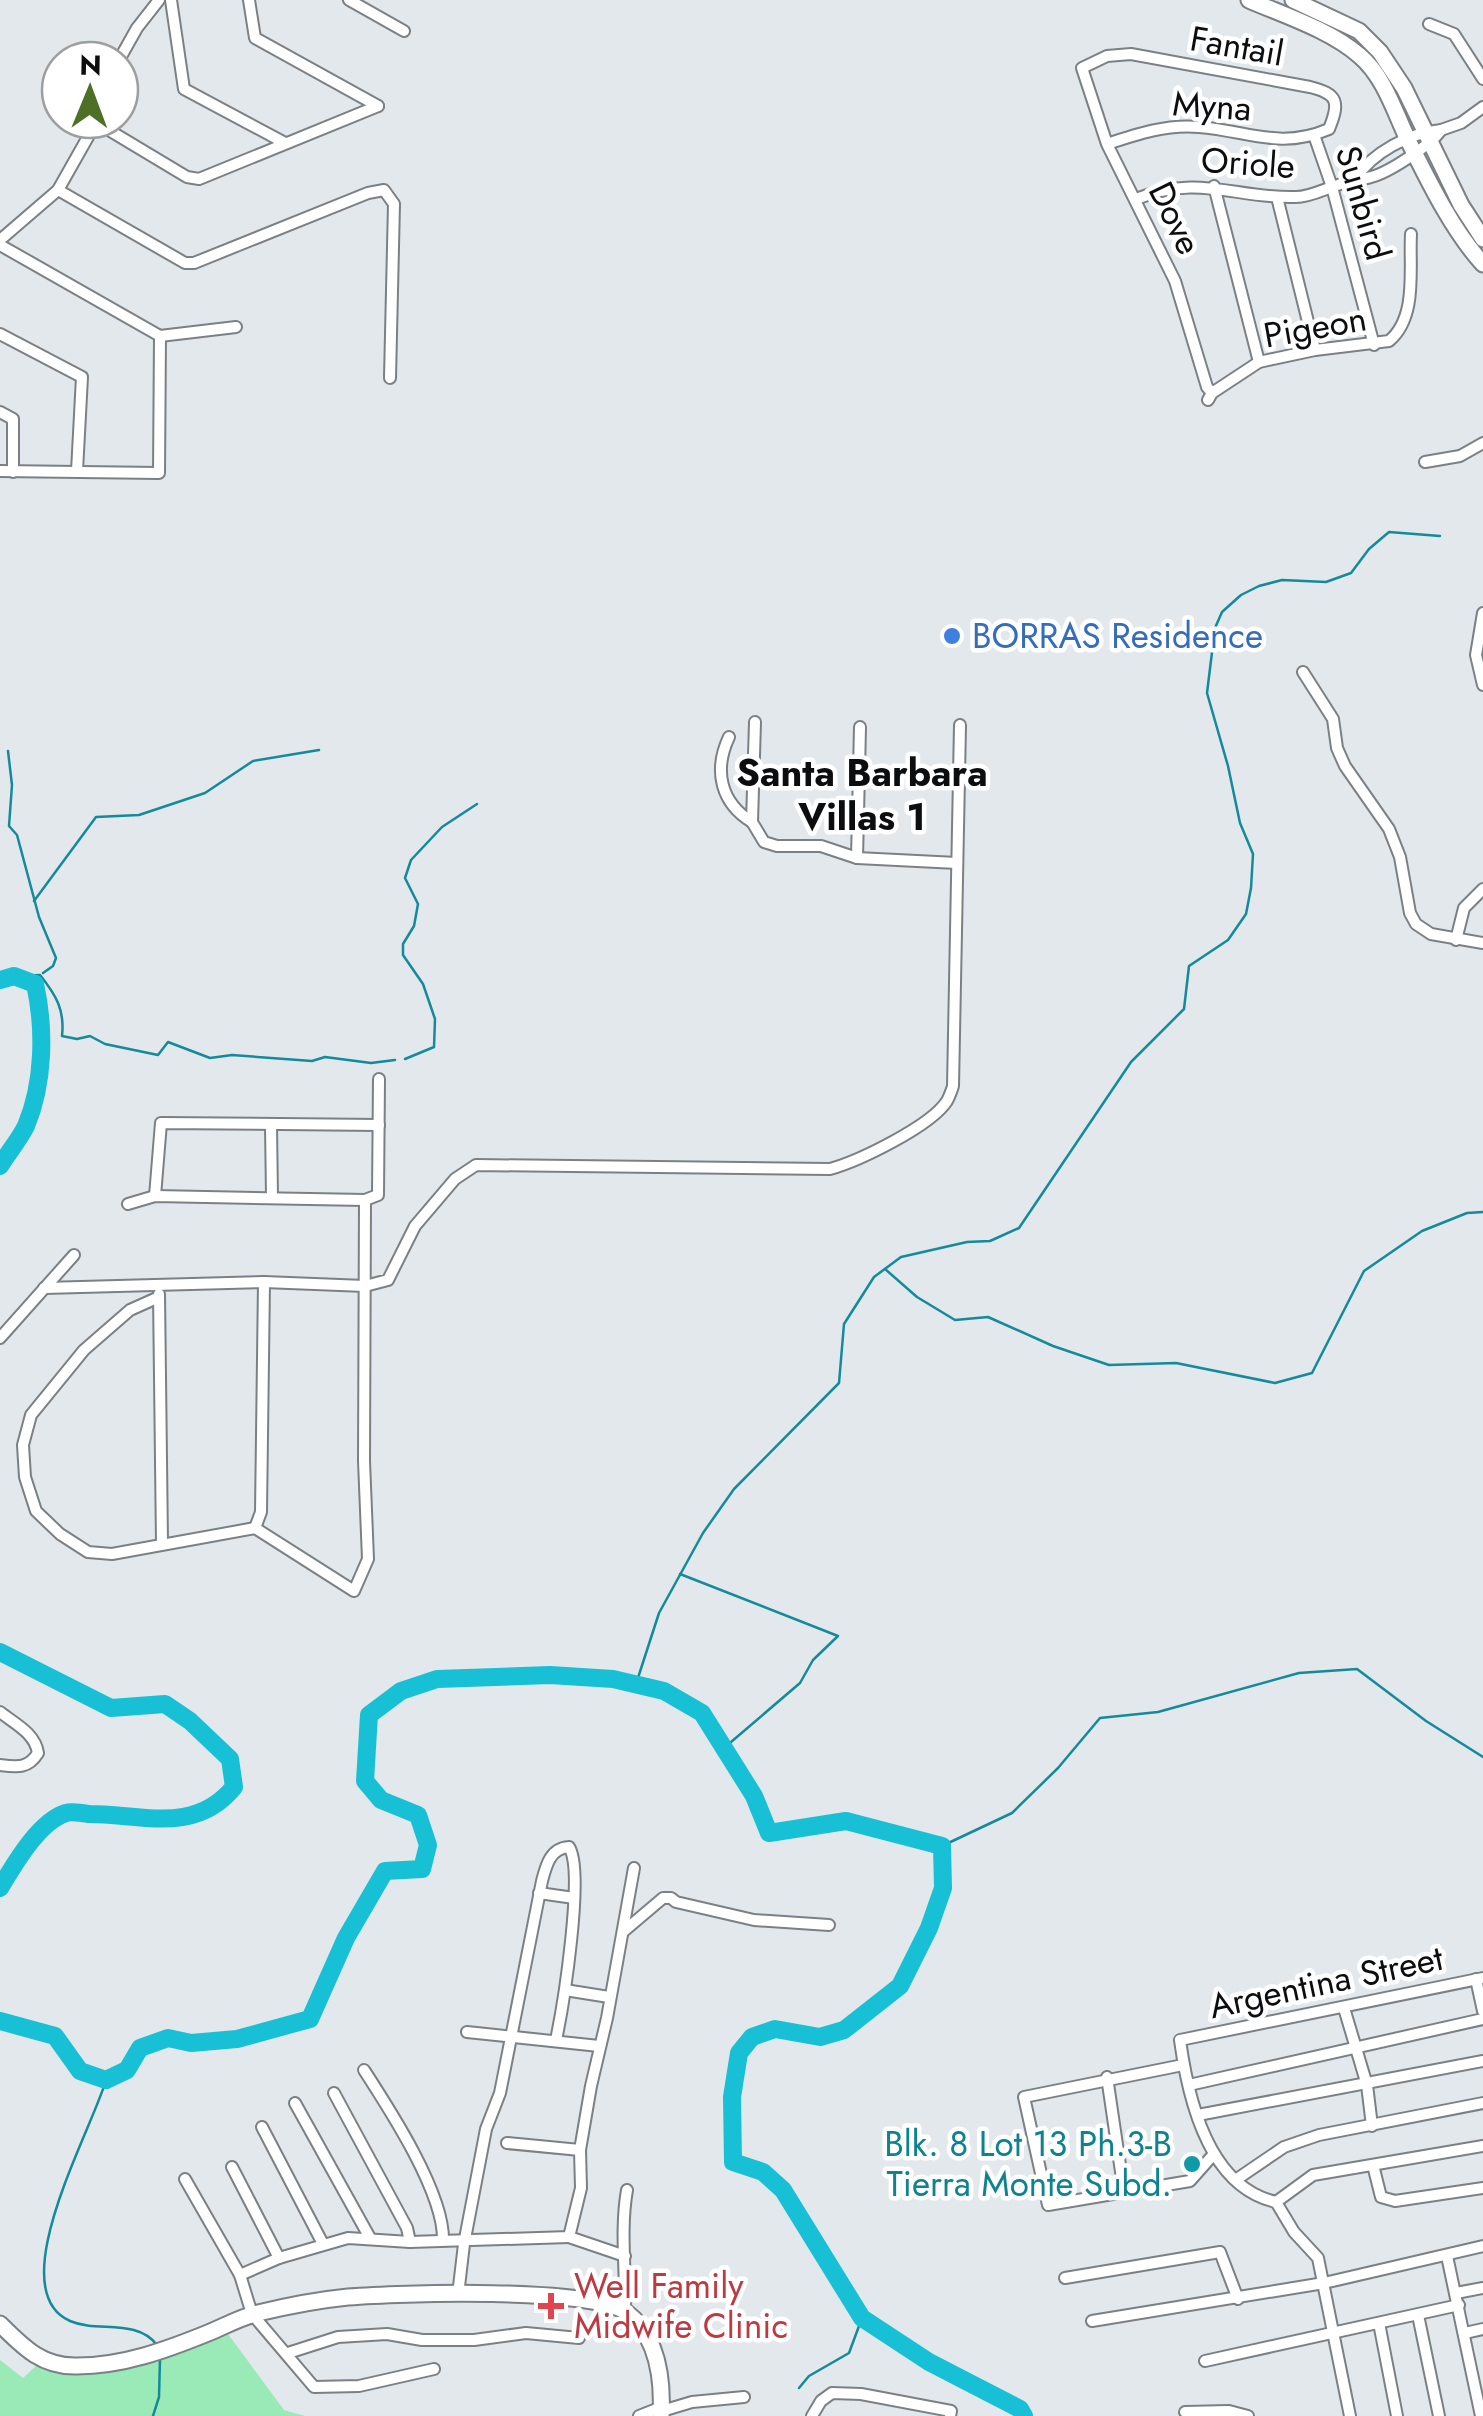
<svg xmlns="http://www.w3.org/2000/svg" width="1483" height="2416" font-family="Jost,sans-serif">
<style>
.green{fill:#99eab6}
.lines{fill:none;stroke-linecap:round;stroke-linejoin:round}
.stream{stroke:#148a9a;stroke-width:2.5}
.river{stroke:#18c0d6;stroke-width:18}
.street-casing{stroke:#7b8084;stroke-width:14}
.secondary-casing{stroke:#7b8084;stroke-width:19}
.street{stroke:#fff;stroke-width:10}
.secondary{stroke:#fff;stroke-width:15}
.shop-dot{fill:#3f7fe0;stroke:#fff;stroke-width:4}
.culture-dot{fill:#0f9aa8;stroke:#fff;stroke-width:4}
.health-dot{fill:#e0444e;stroke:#fff;stroke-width:4}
.labels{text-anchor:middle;stroke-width:9;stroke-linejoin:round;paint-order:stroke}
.street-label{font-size:35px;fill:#0b0d0f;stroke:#fff}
.shop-label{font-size:35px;fill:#366cbe;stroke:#fff;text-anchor:start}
.culture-label{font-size:35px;fill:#0d838f;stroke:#fff;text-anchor:end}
.health-label{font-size:35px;fill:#be3a42;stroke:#fff;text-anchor:start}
.neighbourhood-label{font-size:38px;font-weight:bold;fill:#0b0d0f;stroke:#fff}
</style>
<rect width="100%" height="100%" fill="#e2e8ec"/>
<polygon class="green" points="225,2330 284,2410 305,2416 0,2416 0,2360 23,2378 37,2365 76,2372"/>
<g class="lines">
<g class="stream">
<polyline points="8,751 12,785 9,826 17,835 39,917 56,958 53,966 43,973"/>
<polyline points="34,901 96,817 139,815 205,793 253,761 319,750"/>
<path d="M14,976L40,975C56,995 65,1010 62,1036L77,1039L90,1036L105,1044L158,1055L168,1042L210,1058L232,1055L312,1061L325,1057L371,1063L395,1060"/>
<polyline points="405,1059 434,1047 435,1019 423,984 403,955 403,944 414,926 418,904 405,878 411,860 442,827 477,804"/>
<polyline points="885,1269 917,1297 955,1320 988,1317 1053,1346 1109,1365 1176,1363 1275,1383 1312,1373 1364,1271 1422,1231 1467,1213 1483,1212"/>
<polyline points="680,1574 838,1636 813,1660 800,1683 724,1748"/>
<polyline points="636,1684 659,1613 703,1533 734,1489 839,1383 844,1324 874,1277 901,1257 967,1242 990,1241 1019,1228 1131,1062 1184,1009 1189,966 1228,940 1246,914 1251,888 1253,854 1240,823 1228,766 1207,693 1215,628 1222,612 1241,595 1259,586 1282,580 1326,582 1351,573 1369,549 1389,532 1440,536"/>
<polyline points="942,1846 1012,1813 1058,1768 1100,1718 1158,1712 1299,1673 1357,1669 1426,1721 1483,1757"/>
<path d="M106,2080C92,2130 0,2290 70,2321C98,2333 136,2318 157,2345"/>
<polyline points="799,2388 809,2376 849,2353 862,2318"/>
<polyline points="153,2416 159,2397 160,2359"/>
</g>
<g class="river">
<path d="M0,980L14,976L35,984C45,1029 44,1083 26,1126C19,1140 8,1153 0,1166"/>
<path d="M0,1652L111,1708L165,1704L190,1721L230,1759L234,1787C195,1835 141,1814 89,1814C83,1813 72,1811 66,1813C39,1821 14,1865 0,1888"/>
<polyline points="0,2021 55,2036 80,2071 106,2080 127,2070 140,2048 168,2038 191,2043 237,2039 310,2019 346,1938 385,1871 422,1869 428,1845 418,1815 381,1800 365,1781 369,1715 401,1691 437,1679 550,1675 613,1679 664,1691 702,1713 754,1796 769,1833 846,1821 942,1846 943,1888 929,1928 900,1986 844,2030 820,2037 775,2029 752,2037 739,2053 732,2097 733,2162 763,2172 783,2190 862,2318 929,2362 1020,2409 1024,2416"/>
</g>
<defs>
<g id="street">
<polyline points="171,0 184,89 285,143"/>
<polyline points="249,0 255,38 378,106"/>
<polyline points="349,0 404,31"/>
<polyline points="1429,24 1454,34 1483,79"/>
<polyline points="119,60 137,28 159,0"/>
<polyline points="97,123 187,177 199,179 378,106"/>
<polyline points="1441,130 1461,123 1483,107"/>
<polyline points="1314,135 1332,187 1374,345"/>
<path d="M1107,144C1137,134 1167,124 1199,127C1249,131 1280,150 1329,129C1340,102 1338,94 1310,87L1131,54L1107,56L1082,68L1107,144L1175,281L1207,387L1212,393"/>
<polyline points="1214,186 1259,362"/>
<polyline points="58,190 185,263 194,263 368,193 384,190 394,204 390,378"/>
<polyline points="1277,197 1315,350"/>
<path d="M1136,199C1200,173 1235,199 1296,197C1311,197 1326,188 1341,184C1351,180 1361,180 1371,177C1388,173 1431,145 1441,130C1409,133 1373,152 1355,179"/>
<polyline points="0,240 58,190 97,121"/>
<polyline points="0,245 160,336 236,327"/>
<polyline points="0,334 82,377 77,471"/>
<path d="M1208,400L1212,393L1259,362L1315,350L1389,341C1418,317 1409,268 1411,234"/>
<polyline points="0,412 13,419 13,472"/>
<polyline points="1425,462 1460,456 1483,443"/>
<polyline points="0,471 159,473 160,336"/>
<polyline points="1483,613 1476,655 1483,685"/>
<polyline points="1303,672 1333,719 1337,748 1345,766 1389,829 1400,857 1410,913 1416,924 1431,934 1483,943"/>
<polyline points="755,722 752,822 764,842 777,846 821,846 857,858 957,863"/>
<path d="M729,737C713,771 721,803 752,822"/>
<polyline points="857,858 860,727"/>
<polyline points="1456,940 1464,908 1483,889"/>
<polyline points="271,1125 272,1197"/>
<polyline points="155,1196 161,1123 379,1125"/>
<polyline points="128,1204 155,1196 365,1200 378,1195 379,1079"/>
<path d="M44,1288L264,1282L365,1286L388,1280L415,1226L455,1179L476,1165L830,1169C859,1161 931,1126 947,1101C948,1100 953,1087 953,1086L960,725"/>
<polyline points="159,1294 162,1543"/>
<polyline points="159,1297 130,1310 84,1350 31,1415 23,1445 25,1477 36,1511 60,1534 88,1552 112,1554 255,1528 354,1591 368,1559 364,1461 365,1200"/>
<polyline points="0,1338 74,1255"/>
<polyline points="255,1528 261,1512 264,1282"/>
<path d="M0,1712C15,1724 35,1733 38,1753C28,1769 17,1767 0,1765"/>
<polyline points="539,1893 574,1898"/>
<polyline points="624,1931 663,1898 671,1898 676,1902 754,1920 829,1925"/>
<polyline points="1476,1979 1483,2011"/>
<polyline points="565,1990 609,1997"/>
<polyline points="1344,2008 1367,2085 1372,2126"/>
<polyline points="467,2032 599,2046"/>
<polyline points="1183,2065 1024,2097 1048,2205 1190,2181 1213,2155"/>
<path d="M364,2070C390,2110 444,2193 443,2240"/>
<polyline points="1107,2077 1124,2192"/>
<polyline points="1189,2085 1483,2019"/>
<polyline points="334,2093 407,2228 410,2242"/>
<polyline points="295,2103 370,2238"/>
<polyline points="1198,2115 1483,2061"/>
<polyline points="262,2127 323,2244"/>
<polyline points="507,2143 580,2150"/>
<polyline points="1373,2165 1381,2197 1395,2201 1483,2188"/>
<polyline points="232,2167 279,2258"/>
<polyline points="185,2179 240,2275 252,2314 314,2387 359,2386 434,2369"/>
<polyline points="1237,2179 1284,2147 1319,2135 1483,2103"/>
<polyline points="1276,2202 1313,2175 1483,2146"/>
<polyline points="569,2237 625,2256"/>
<polyline points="1447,2256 1481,2416"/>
<polyline points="240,2275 279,2258 348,2238 410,2242 569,2237 581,2188 580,2150 591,2086 607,2018 634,1868"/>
<polyline points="1065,2278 1220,2252 1238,2299"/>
<polyline points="1456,2293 1483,2288"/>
<path d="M458,2295L464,2244L486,2129L500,2093L542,1881C546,1866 550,1848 569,1847C585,1871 563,2007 556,2040"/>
<path d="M625,2311C626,2270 620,2230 627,2190"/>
<polyline points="1418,2315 1439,2416"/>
<polyline points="1092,2321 1324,2283 1483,2246"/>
<polyline points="1379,2323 1397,2416"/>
<polyline points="1465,2333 1483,2329"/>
<polyline points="288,2353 338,2337 387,2334 422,2340 474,2340 526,2333 579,2338"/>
<polyline points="1205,2361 1459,2305"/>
<polyline points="662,2411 692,2402 744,2397"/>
<polyline points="1185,2412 1229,2411 1248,2416"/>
<polyline points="639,2416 662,2407"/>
<polyline points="812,2416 821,2401 832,2393 861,2394 951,2411 950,2416"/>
<path d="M1350,2416L1318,2258L1294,2232L1276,2202C1208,2187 1188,2099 1180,2040L1483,1978"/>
</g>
<g id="secondary">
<path d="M1249,0C1286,16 1330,30 1360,56C1385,77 1396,116 1410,144C1430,184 1453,231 1483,264"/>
<polyline points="1293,0 1359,31 1380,52 1404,88 1461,205 1483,239"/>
<path d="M0,2324C23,2347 42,2367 77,2366C123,2366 166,2350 208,2333C225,2326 241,2317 258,2313C287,2306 318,2300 348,2297C396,2293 593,2287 626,2312C658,2336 663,2379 661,2416"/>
</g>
</defs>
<use href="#street" class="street-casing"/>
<use href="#secondary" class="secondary-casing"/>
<use href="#street" class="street"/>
<use href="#secondary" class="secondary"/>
</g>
<circle class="shop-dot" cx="952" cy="636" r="10"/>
<circle class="culture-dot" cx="1192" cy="2164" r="10"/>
<path class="health-dot" d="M546 2291h10v10h10v10h-10v10h-10v-10h-10v-10h10z"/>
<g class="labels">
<g class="street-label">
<text transform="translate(1237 46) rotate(10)" y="12">Fantail</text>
<text transform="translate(1212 106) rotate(4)" y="12">Myna</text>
<text transform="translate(1248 163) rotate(4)" y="12">Oriole</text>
<text transform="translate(1363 203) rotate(74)" y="12">Sunbird</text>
<text transform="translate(1175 218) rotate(64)" y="12">Dove</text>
<text transform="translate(1315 327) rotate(-10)" y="12">Pigeon</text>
<text transform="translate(1326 1982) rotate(-12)" y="12">Argentina Street</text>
</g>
<g class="shop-label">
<text x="972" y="648">BORRAS Residence</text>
</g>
<g class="culture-label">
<text x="1172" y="2156">Blk. 8 Lot 13 Ph.3-B<tspan x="1172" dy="40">Tierra Monte Subd.</tspan></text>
</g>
<g class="health-label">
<text x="574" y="2298">Well Family<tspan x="574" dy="40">Midwife Clinic</tspan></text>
</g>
<g class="neighbourhood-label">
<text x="862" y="786">Santa Barbara<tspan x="862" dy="44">Villas 1</tspan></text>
</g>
</g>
<g transform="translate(90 90) rotate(1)"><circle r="48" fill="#ffffff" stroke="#9d9e9f" stroke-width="2.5"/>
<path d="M0-8L18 38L0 25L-18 38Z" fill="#4d6f26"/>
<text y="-15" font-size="28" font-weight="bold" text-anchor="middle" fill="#0b0d0f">N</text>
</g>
</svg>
